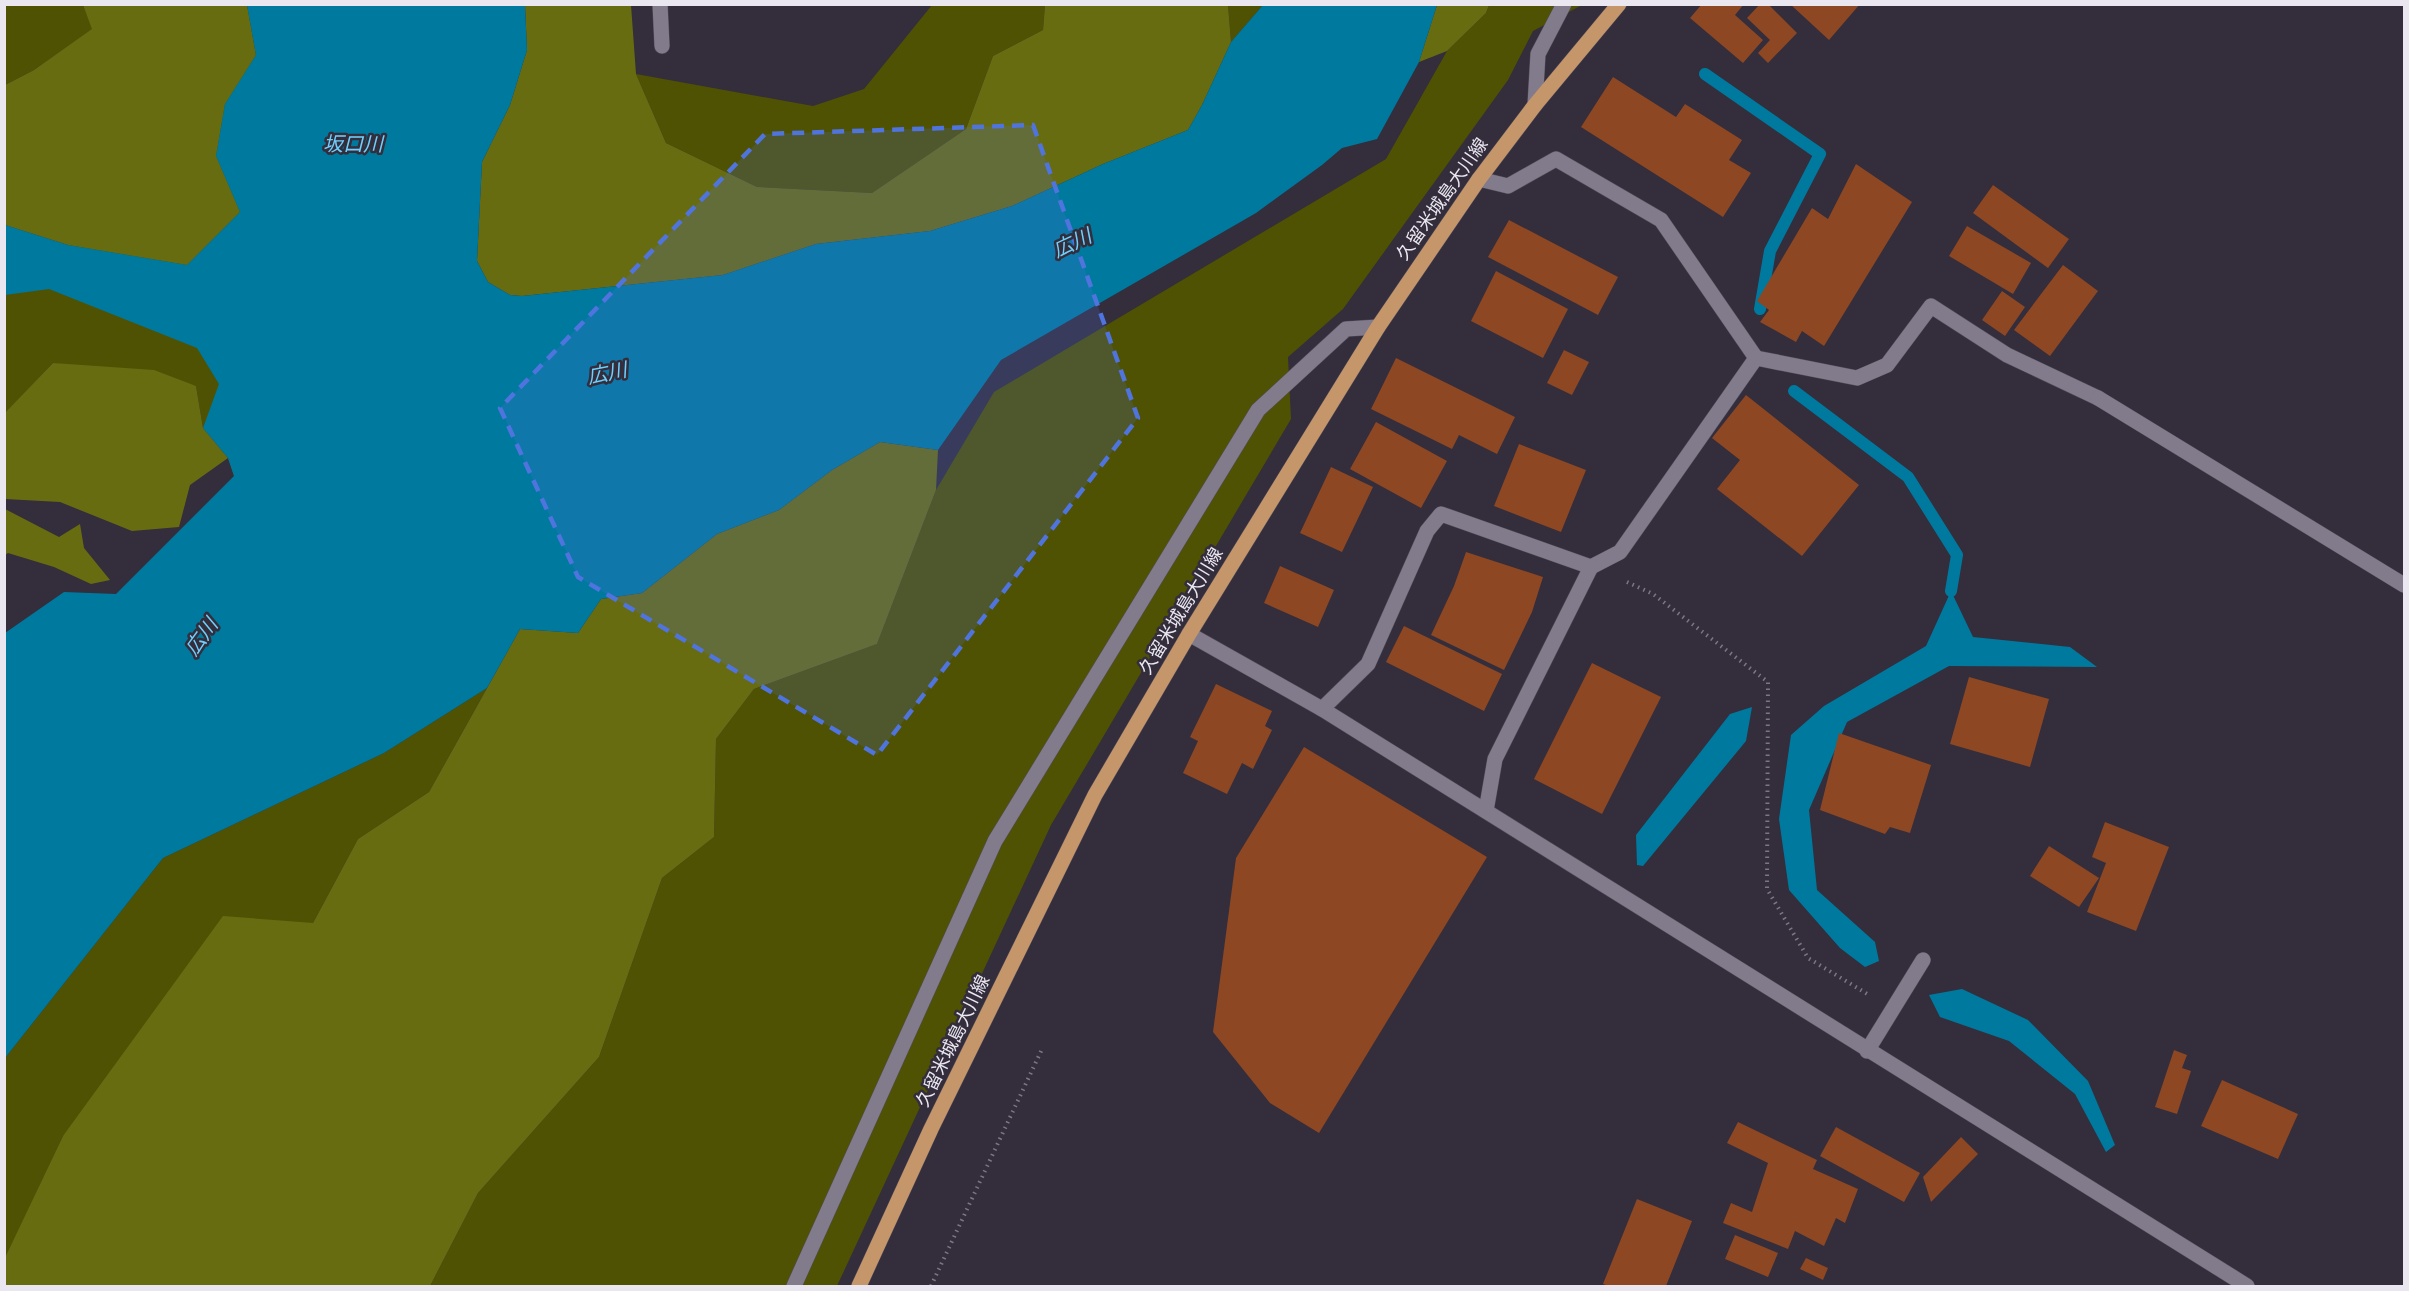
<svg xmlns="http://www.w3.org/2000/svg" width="2409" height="1291" font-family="'Noto Sans','Noto Sans JP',sans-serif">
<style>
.green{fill:#4f5202}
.forest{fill:#686c11}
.water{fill:#00799f}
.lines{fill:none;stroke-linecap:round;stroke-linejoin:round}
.stream{stroke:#00799f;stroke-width:12}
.building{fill:#8d4723}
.service-casing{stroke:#514c58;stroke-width:16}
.minor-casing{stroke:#514c58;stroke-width:16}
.tertiary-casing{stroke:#514c58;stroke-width:16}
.primary-casing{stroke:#514c58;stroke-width:16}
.path{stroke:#7d7784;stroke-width:4;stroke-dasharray:1.5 4.5;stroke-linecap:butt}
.service{stroke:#827b8c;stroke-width:15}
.minor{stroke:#827b8c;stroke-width:15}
.tertiary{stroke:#827b8c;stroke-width:15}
.primary{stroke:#c6966b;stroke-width:15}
.marked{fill:#5074de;fill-opacity:0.2;stroke:#5074de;stroke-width:4.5;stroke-dasharray:12 8;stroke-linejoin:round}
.labels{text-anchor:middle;stroke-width:5;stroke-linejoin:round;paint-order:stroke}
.street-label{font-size:18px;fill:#ebe7f1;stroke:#332d3c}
.water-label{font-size:20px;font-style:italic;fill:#6fd0fb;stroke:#332d3c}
</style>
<rect width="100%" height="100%" fill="#332d3c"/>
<g class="green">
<polygon points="5,5 83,5 93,29 34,70 5,85"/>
<polygon points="247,5 277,5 234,476 228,458 203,428 196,386 53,363 5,414 5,225 68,245 256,55"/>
<polygon points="932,5 1045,5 1043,30 993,56 966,129 872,193 757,187 666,143 636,74 813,106 864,89"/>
<polygon points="1228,5 1263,5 1231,42"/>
<polygon points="1489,5 1582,5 1533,31 1508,80 1343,309 1288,357 1291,419 1051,825 837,1286 430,1286 478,1193 599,1057 662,878 714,837 716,739 754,689 877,644 936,490 994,392 1386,159 1447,51 1486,13"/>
<polygon points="487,688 429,792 358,839 313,923 63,1136 5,1260 5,1058 163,858 384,753"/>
</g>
<g class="forest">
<polygon points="83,5 247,5 256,55 225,104 216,156 240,212 187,265 68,245 5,225 5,85 34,70 92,29"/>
<polygon points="525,5 631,5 636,74 666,143 757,187 872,193 966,129 993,56 1043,30 1045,5 1228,5 1231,42 1202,105 1188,130 1103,164 1012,206 930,231 816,244 723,275 522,296 510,295 488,282 477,261 482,162 510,105 527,50"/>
<polygon points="1437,5 1489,5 1486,13 1447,51 1419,62"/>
<polygon points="53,363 154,370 196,386 203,428 228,458 190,485 179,527 132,531 60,502 5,499 4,414"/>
<polygon points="880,442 938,450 936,490 877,644 754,689 716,739 714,837 662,878 599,1057 478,1193 430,1286 5,1286 4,1260 63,1136 223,916 313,923 358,839 429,792 520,629 578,633 601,599 642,593 717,534 779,510 832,470"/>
<polygon points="5,509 59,537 80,524 84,548 110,580 91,584 54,567 8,553 5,555"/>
</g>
<g class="water">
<polygon points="247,5 525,5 527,50 510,105 482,162 477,261 488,282 510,295 522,296 723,275 816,244 930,231 1012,206 1103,164 1188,130 1202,105 1231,42 1263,5 1437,5 1419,62 1377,139 1342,148 1322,165 1256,213 1001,360 938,450 880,442 832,470 779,510 717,534 642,593 601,599 578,633 520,629 487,688 384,753 163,858 5,1058 5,633 64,592 116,594 234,476 228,458 203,428 219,384 197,348 49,289 5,295 5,225 68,245 187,265 240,212 216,156 225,104 256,55"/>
<polygon points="1951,591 1973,637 2070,647 2097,667 1949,666 1847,722 1809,810 1817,890 1875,942 1879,961 1865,967 1840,948 1789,890 1779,819 1791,735 1824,706 1926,646"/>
<polygon points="1752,707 1746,741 1643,866 1637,865 1636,835 1730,714"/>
<polygon points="1962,989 2028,1020 2088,1081 2115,1145 2106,1152 2075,1094 2009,1041 1940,1017 1929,995"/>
</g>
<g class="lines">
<g class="stream">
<polyline points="1705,74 1820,154 1770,251 1760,309"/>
<polyline points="1794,391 1908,477 1957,555 1951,591"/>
</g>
</g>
<g class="building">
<polygon points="1702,4 1744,4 1735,15 1763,40 1743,63 1690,18"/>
<polygon points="1760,4 1768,4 1797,33 1768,63 1758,53 1770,40 1747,18"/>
<polygon points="1790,4 1860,4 1829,40"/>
<polygon points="1613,77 1676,117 1685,104 1742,140 1729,160 1751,173 1723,217 1581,127"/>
<polygon points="1856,164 1912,202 1824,346 1802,331 1796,342 1760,322 1769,310 1757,301 1812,208 1828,219"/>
<polygon points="1993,185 2069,239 2048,268 1973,213"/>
<polygon points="1509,220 1618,277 1598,315 1488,257"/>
<polygon points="1967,226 2031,263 2013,294 1949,256"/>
<polygon points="2063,265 2098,291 2050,356 2014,330"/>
<polygon points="1496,271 1568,309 1543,358 1471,321"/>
<polygon points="2002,291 2025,307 2005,336 1982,320"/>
<polygon points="1564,350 1589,362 1572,395 1547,383"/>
<polygon points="1396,358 1515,417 1497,454 1459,435 1452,449 1371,409"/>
<polygon points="1746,395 1859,485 1802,556 1717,489 1740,460 1712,438"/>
<polygon points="1376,422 1447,461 1421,508 1350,469"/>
<polygon points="1519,444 1586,470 1561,532 1494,506"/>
<polygon points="1331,467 1373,487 1342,552 1300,533"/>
<polygon points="1466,552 1543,577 1532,612 1504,670 1431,635 1454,586"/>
<polygon points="1280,566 1334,590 1318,627 1264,603"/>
<polygon points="1404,626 1502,674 1484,711 1386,662"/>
<polygon points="1592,663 1661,697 1602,814 1534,779"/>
<polygon points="1969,677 2049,699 2030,767 1950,744"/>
<polygon points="1216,684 1272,711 1265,726 1272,730 1253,769 1242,763 1227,794 1183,773 1198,741 1190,737"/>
<polygon points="1839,733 1931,765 1910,833 1890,827 1885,834 1820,810"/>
<polygon points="1304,747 1487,857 1319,1133 1270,1103 1213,1032 1236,858"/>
<polygon points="2105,822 2169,847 2136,931 2087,912 2106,863 2092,857"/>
<polygon points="2049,846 2099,878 2079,907 2030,876"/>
<polygon points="2174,1050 2187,1055 2182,1068 2191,1071 2177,1114 2155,1107"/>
<polygon points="2222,1080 2298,1114 2278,1159 2201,1126"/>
<polygon points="1738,1122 1817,1160 1813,1169 1858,1189 1845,1223 1836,1218 1824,1246 1795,1231 1788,1249 1723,1223 1731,1203 1752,1212 1768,1163 1727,1143"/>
<polygon points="1836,1127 1920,1173 1904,1202 1820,1156"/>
<polygon points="1961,1137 1978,1154 1931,1202 1923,1177"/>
<polygon points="1637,1199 1692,1221 1666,1286 1609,1286 1603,1284"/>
<polygon points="1735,1235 1778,1253 1768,1277 1725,1259"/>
<polygon points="1806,1258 1828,1268 1823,1280 1800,1269"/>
</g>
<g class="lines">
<defs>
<g id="service">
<polyline points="1535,105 1538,54 1564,4"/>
<polyline points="1479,179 1508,186 1556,159 1661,220 1756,358"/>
<polyline points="1322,709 1368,664 1427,531 1441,514 1591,567 1620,552 1756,358 1857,378 1887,365 1931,306 2007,355 2098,398"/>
<polyline points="1486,811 1495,759 1591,567"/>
<polyline points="794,1286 995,841 1258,410 1346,329 1378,327"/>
</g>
<g id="minor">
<polyline points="660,4 662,46"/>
<polyline points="2098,398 2404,585"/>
<polyline points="1867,1051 1923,960"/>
</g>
<polyline id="tertiary" points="1189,634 1322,709 2247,1286"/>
<polyline id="primary" points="859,1286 931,1129 1095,795 1189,634 1378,327 1479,179 1535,105 1619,4"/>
</defs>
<use href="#service" class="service-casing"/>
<use href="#minor" class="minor-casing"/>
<use href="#tertiary" class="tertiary-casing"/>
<use href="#primary" class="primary-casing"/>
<g class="path">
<polyline points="1627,582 1653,594 1768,682 1767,889 1808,958 1869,995"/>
<polyline points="931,1286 1043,1047"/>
</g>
<use href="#service" class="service"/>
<use href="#minor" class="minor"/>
<use href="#tertiary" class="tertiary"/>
<use href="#primary" class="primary"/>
</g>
<path class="marked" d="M1033,125L1138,418L877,755L578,577L500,408L765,134Z"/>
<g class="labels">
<g class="street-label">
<text transform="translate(1442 199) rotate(-55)" y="6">久留米城島大川線</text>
<text transform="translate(1181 611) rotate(-59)" y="6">久留米城島大川線</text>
<text transform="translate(953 1041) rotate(-64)" y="6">久留米城島大川線</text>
</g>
<g class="water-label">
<text x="353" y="151">坂口川</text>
<text transform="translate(1072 243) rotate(-25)" y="7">広川</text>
<text transform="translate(607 373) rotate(-11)" y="7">広川</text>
<text transform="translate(201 637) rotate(-54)" y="7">広川</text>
</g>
</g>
<rect width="2409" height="1291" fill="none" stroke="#ebe7f1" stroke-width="12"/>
</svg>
